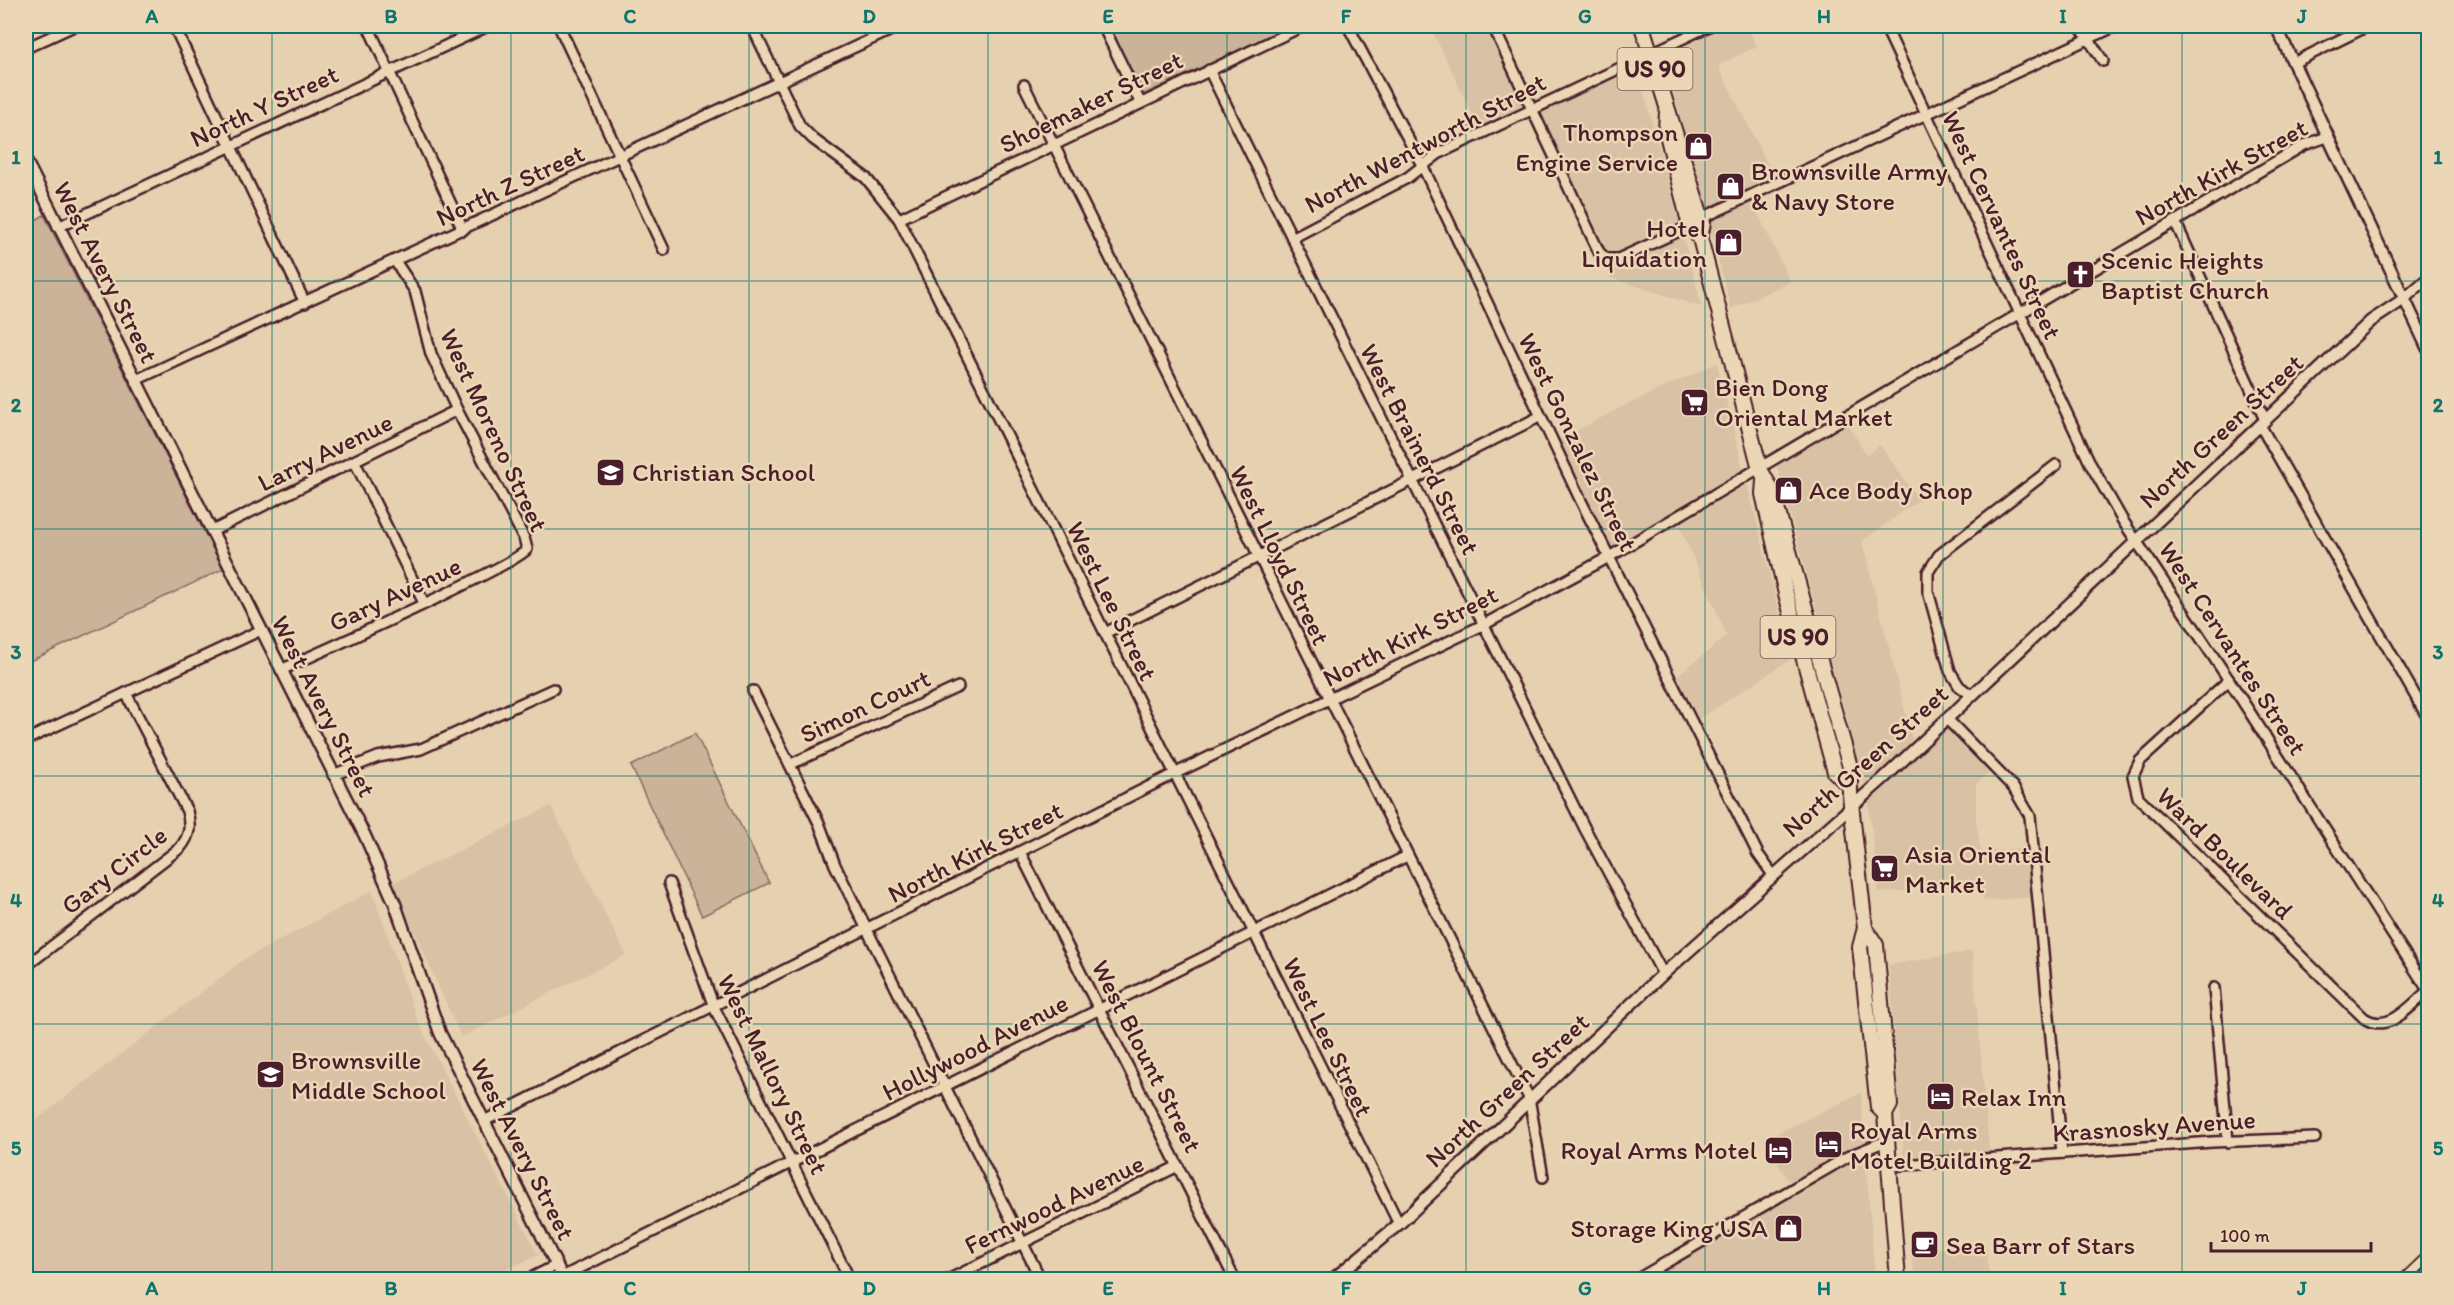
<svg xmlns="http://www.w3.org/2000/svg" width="2454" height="1305" font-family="Itim,sans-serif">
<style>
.built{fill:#d8c1a4}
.green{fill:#cbb39a;stroke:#8a6962;stroke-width:1.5}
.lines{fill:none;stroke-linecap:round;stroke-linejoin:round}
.minor-casing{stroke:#4a1f2b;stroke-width:14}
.tertiary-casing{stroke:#4a1f2b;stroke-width:15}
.primary-casing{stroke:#4a1f2b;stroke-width:18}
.minor{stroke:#ebd7b5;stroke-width:9}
.tertiary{stroke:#ebd7b5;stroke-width:10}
.primary{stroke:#ebd7b5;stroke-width:14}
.grid{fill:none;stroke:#0f766e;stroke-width:1.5;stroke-opacity:0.55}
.labels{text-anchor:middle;stroke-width:5;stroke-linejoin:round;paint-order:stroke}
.shield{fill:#ebd7b5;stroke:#7a5654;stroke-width:1.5}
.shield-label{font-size:24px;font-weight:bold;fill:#4a1f2b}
.street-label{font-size:26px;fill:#4a1f2b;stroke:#ebd7b5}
.poi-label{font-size:26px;fill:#4a1f2b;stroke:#ebd7b5;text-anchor:start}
.neatline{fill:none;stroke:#0f766e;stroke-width:2}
.grid-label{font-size:20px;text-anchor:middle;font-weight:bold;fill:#0f766e}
</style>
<rect width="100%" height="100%" fill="#e5d0af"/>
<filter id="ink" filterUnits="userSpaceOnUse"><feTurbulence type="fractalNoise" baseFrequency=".0167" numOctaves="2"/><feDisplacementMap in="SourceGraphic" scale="12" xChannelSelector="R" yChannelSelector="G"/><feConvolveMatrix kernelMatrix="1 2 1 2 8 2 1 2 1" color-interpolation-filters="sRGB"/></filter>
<g filter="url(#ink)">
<g class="built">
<polygon points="1430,26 1486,26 1523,106 1479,128"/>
<polygon points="1722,26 1746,26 1757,46 1718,66 1775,179 1706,211 1673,89 1666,51"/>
<polygon points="1636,64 1680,225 1614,254 1604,249 1539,110"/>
<polygon points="1752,201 1790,282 1731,309 1709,222"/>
<polygon points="1683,236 1702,307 1611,278 1605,265 1620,264"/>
<polygon points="1717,363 1744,472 1612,549 1559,440 1622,407"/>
<polygon points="1847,424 1867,455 1880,445 1919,500 1862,541 1913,743 1865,786 1777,466"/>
<polygon points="1747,483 1791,659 1699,719 1677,676 1727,636 1679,524"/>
<polygon points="1946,728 1990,772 1976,784 1976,822 1981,852 2028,848 2032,897 1984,901 1981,884 1879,893 1868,798"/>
<polygon points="551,806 626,955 461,1037 393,883"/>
<polygon points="372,891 418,1022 538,1255 486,1279 26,1279 26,1128 243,960"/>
<polygon points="1972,951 1989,1152 1904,1159 1889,965"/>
<polygon points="1861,1093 1864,1143 1790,1183 1764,1140"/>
<polygon points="1865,1154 1875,1279 1647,1279 1769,1208"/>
<polygon points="1986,1246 1989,1279 1915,1279 1911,1250"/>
</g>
<g class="green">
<polygon points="1110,26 1290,26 1143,95"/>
<polygon points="44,215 223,569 26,663 26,295 32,291 26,260 26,226"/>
<polygon points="695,733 769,883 702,916 631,766"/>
</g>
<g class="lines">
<defs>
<g id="minor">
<polyline points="174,26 305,303"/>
<polyline points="368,26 463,230"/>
<polyline points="559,26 664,250"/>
<polyline points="752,26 800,126 813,139 866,178 899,219 1399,1224"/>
<polyline points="1103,26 1140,102"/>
<polyline points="1348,26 1423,167 1581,501 1758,854 1773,875"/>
<polyline points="1493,26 1599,252 1606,259 1618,259 1690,226"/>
<polyline points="1885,26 2091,465 2123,521 2229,680 2428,990"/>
<polyline points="2080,26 2103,61"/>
<polyline points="26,48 74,26"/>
<polyline points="2293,63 2368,26"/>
<polyline points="1209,70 1584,827 1663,974"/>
<polyline points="1024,85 1529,1098 1543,1177"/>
<polyline points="1702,218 2116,26"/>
<polyline points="899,219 1303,26"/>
<polyline points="2175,221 2265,420"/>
<polyline points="58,227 488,26"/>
<polyline points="1292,238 1407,178 1438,154 1709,26"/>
<polyline points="2404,299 2428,278"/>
<polyline points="136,380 900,26"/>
<polyline points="2260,425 2428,718"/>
<polyline points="355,462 424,603"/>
<polyline points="212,531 457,410"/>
<polyline points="1105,633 1541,416"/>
<path d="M281,670C311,656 520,563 527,549L524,538L457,410L431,354L415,291L395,261"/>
<path d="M2229,680L2140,761L2133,776L2138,797L2364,1018C2389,1034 2410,1006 2428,991"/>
<polyline points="753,691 819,823 835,865 1041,1280"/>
<polyline points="126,693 261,630"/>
<polyline points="1971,695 1959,686 1950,671 1928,591 1928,572 1939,555 2056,465"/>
<polyline points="1947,719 2013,787 2030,816 2062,1153"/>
<path d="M26,740L126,693L187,811C191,826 190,836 180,848L26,966"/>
<polyline points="791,764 958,687"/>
<polyline points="333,775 378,757 421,749 553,689"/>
<polyline points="1020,852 1235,1280"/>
<polyline points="669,883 714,1007 850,1280"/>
<polyline points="2214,988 2228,1142"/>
<polyline points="484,1121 1174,774 1485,624 1609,557 2304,145 2327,137"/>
<polyline points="1889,1166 2212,1142 2315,1138"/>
<polyline points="562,1277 1407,856"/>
<polyline points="527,1280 557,1265"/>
<polyline points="948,1280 1178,1166"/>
<polyline points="1636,1280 1849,1156 1886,1141"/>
<polyline points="2404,1280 2428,1257"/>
</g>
<g id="tertiary">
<polyline points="2276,26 2428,349"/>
<polyline points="26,161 365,836 395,904 440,1033 564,1280"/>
<polyline points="1332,1280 1399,1224 1663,974 1884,778 2371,321 2404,299"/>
</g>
<g id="primary">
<polyline points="1642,26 1703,223 1700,238 1760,469 1772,491 1850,767 1850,795 1865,928 1860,947 1878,1107 1885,1114"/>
<polyline points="1667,112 1666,130 1690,226 1700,238"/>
<polyline points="1764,481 1763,494 1786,594 1835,772 1849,786"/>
<polyline points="1865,928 1876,945 1890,1105 1885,1114 1898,1280"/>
</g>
</defs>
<use href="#minor" class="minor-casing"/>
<use href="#tertiary" class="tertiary-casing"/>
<use href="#primary" class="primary-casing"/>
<use href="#minor" class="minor"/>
<use href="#tertiary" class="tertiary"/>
<use href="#primary" class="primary"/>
</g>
</g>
<path class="grid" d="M272,26V1280M511,26V1280M749,26V1280M988,26V1280M1227,26V1280M1466,26V1280M1705,26V1280M1943,26V1280M2182,26V1280M26,281H2428M26,529H2428M26,776H2428M26,1024H2428"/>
<defs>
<symbol id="shop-square" viewBox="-11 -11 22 22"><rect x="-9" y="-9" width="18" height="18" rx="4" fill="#4a1f2b" stroke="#ebd7b5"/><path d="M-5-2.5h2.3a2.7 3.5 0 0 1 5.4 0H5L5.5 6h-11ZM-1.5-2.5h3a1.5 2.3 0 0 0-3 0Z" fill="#fff"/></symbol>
<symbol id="church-square" viewBox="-11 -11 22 22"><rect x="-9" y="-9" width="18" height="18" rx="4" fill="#4a1f2b" stroke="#ebd7b5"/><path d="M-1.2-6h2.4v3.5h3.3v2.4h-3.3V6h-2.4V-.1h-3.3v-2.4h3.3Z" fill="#fff"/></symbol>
<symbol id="supermarket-square" viewBox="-11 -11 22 22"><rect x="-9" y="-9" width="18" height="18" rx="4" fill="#4a1f2b" stroke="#ebd7b5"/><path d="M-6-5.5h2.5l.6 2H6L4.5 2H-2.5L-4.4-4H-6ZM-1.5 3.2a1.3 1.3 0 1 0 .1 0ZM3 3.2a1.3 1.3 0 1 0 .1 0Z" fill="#fff"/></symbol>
<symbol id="school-square" viewBox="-11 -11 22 22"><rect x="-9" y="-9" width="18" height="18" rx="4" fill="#4a1f2b" stroke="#ebd7b5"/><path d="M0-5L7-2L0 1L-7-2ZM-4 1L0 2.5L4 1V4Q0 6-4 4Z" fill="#fff"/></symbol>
<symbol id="hotel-square" viewBox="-11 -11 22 22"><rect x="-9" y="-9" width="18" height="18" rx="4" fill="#4a1f2b" stroke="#ebd7b5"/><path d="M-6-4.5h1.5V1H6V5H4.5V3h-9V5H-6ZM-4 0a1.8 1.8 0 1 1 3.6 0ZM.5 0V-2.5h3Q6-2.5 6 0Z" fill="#fff"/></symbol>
<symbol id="cafe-square" viewBox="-11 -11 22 22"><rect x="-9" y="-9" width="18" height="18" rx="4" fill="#4a1f2b" stroke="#ebd7b5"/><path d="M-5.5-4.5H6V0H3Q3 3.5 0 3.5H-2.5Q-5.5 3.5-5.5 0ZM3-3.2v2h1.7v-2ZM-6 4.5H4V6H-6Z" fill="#fff"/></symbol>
</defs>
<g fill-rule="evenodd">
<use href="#shop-square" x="1682" y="130" width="33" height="33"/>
<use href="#shop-square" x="1714" y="170" width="33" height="33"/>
<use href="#shop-square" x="1712" y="226" width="33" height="33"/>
<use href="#church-square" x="2064" y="258" width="33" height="33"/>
<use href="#supermarket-square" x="1678" y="386" width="33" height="33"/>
<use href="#school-square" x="594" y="456" width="33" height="33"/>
<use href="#shop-square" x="1772" y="474" width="33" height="33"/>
<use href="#supermarket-square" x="1868" y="852" width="33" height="33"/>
<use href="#school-square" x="254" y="1058" width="33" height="33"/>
<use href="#hotel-square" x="1924" y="1080" width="33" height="33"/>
<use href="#hotel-square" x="1812" y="1128" width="33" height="33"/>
<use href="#hotel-square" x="1762" y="1134" width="33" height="33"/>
<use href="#shop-square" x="1772" y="1212" width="33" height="33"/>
<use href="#cafe-square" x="1908" y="1228" width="33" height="33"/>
</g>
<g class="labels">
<g class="shield">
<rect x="1617.5" y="48" width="75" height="42" rx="4.5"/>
<rect x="1760.5" y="616" width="75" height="42" rx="4.5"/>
</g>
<g class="shield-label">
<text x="1655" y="77">US 90</text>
<text x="1798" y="645">US 90</text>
</g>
<g class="street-label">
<text transform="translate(1091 102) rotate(-26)" y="9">Shoemaker Street</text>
<text transform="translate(264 106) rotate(-25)" y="9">North Y Street</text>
<text transform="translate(1425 143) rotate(-28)" y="9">North Wentworth Street</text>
<text transform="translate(2221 172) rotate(-29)" y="9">North Kirk Street</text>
<text transform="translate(510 185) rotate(-25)" y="9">North Z Street</text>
<text transform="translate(2002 225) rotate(65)" y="9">West Cervantes Street</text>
<text transform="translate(106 272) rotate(63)" y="9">West Avery Street</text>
<text transform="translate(494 430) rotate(65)" y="9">West Moreno Street</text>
<text transform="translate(2221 431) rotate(-43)" y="9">North Green Street</text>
<text transform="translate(1578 442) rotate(64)" y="9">West Gonzalez Street</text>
<text transform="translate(1420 449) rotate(63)" y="9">West Brainerd Street</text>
<text transform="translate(325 452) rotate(-26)" y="9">Larry Avenue</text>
<text transform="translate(1280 555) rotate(64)" y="9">West Lloyd Street</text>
<text transform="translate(395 594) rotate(-25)" y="9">Gary Avenue</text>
<text transform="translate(1112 601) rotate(64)" y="9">West Lee Street</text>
<text transform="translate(1410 636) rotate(-27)" y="9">North Kirk Street</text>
<text transform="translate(2233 648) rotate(57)" y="9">West Cervantes Street</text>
<text transform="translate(324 706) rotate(63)" y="9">West Avery Street</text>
<text transform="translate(865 706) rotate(-25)" y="9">Simon Court</text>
<text transform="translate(1865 761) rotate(-42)" y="9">North Green Street</text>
<text transform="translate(975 852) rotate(-27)" y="9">North Kirk Street</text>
<text transform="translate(2225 853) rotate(44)" y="9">Ward Boulevard</text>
<text transform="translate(114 870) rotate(-38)" y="9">Gary Circle</text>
<text transform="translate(1328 1037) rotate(64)" y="9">West Lee Street</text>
<text transform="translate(975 1047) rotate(-27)" y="9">Hollywood Avenue</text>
<text transform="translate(1147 1056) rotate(63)" y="9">West Blount Street</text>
<text transform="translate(773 1074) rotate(64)" y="9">West Mallory Street</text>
<text transform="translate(1507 1090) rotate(-43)" y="9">North Green Street</text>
<text transform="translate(2154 1126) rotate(-4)" y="9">Krasnosky Avenue</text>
<text transform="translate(523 1149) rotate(63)" y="9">West Avery Street</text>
<text transform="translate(1054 1204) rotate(-26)" y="9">Fernwood Avenue</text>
</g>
<g class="poi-label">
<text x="1678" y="141" text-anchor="end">Thompson<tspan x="1678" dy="30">Engine Service</tspan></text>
<text x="1751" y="180">Brownsville Army<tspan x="1751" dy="30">&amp; Navy Store</tspan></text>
<text x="1707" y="237" text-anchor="end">Hotel<tspan x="1707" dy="30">Liquidation</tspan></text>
<text x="2101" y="269">Scenic Heights<tspan x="2101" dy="30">Baptist Church</tspan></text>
<text x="1715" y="396">Bien Dong<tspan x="1715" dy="30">Oriental Market</tspan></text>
<text x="632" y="481">Christian School</text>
<text x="1809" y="499">Ace Body Shop</text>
<text x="1905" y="863">Asia Oriental<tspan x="1905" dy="30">Market</tspan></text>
<text x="291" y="1069">Brownsville<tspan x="291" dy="30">Middle School</tspan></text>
<text x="1961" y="1106">Relax Inn</text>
<text x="1850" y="1139">Royal Arms<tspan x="1850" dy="30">Motel Building 2</tspan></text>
<text x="1757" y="1159" text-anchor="end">Royal Arms Motel</text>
<text x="1768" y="1237" text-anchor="end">Storage King USA</text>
<text x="1946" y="1254">Sea Barr of Stars</text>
</g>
</g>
<rect width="2454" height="1305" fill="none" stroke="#ebd7b5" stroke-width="66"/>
<path d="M2211 1242v9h160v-9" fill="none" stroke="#4a1f2b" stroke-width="3"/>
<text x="2220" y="1242" font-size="18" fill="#4a1f2b" stroke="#ebd7b5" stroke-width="4.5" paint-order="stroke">100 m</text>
<rect x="33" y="33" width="2388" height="1239" class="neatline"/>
<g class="grid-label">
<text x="152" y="23">A</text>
<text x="391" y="23">B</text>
<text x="630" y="23">C</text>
<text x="869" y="23">D</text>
<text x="1108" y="23">E</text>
<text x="1346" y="23">F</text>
<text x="1585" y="23">G</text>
<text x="1824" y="23">H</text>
<text x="2063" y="23">I</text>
<text x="2302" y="23">J</text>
<text x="16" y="164">1</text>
<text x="2438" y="164">1</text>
<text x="16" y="412">2</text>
<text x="2438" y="412">2</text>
<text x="16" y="659">3</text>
<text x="2438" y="659">3</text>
<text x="16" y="907">4</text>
<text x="2438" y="907">4</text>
<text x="16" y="1155">5</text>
<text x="2438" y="1155">5</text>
<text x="152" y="1295">A</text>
<text x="391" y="1295">B</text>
<text x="630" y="1295">C</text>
<text x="869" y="1295">D</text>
<text x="1108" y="1295">E</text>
<text x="1346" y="1295">F</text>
<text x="1585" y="1295">G</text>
<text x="1824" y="1295">H</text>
<text x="2063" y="1295">I</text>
<text x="2302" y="1295">J</text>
</g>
</svg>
